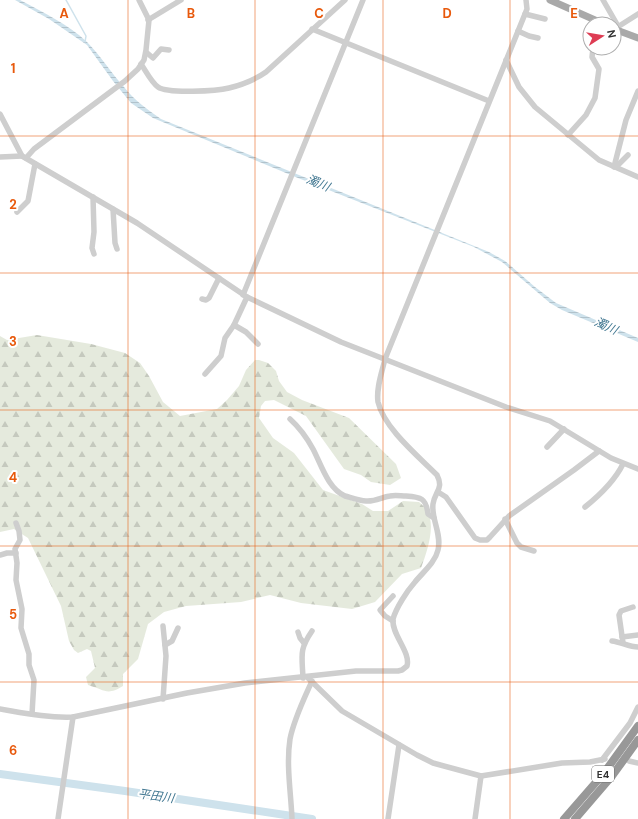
<svg xmlns="http://www.w3.org/2000/svg" width="638" height="819" font-family="'DM Sans','Noto Sans JP',sans-serif">
<style>
.forest{fill:url(#forest-firs)}
.water{fill:url(#water-rules)}
.lines{fill:none;stroke-linecap:round;stroke-linejoin:round}
.stream{stroke:#cee2ec;stroke-width:1.5}
.river{stroke:#cee2ec;stroke-width:8}
.minor{stroke:#cecece;stroke-width:5.5}
.major{stroke:#a9a9a9;stroke-width:7}
.highway{stroke:#989898;stroke-width:8}
.grid{fill:none;stroke:#e8590c;stroke-width:1;stroke-opacity:0.55}
.labels{text-anchor:middle;stroke-width:4;stroke-linejoin:round;paint-order:stroke}
.shield{fill:#fff;stroke:#6f6f6f;stroke-width:1}
.shield-label{font-size:10px;font-weight:bold;fill:#313131}
.water-label{font-size:12px;font-style:italic;fill:#417791;stroke:#fff}
.grid-label{font-size:13px;text-anchor:middle;font-weight:bold;fill:#e8590c;stroke:#fff;stroke-width:4;stroke-linejoin:round;paint-order:stroke}
</style>
<defs>
<pattern id="forest-firs" width="22" height="20" patternUnits="userSpaceOnUse"><rect width="22" height="20" fill="#e5eadd"/><path d="M5 1l3.5 6h-7zM16 11l3.5 6h-7z" fill="#c5c9be"/></pattern>
<pattern id="water-rules" width="6" height="5" patternUnits="userSpaceOnUse"><rect width="6" height="5" fill="#cee2ec"/><path d="M0 2.5h6" fill="none" stroke="#b1c2cb"/></pattern>
</defs>
<rect width="100%" height="100%" fill="#fff"/>
<path class="forest" d="M37,335L91,344L125,353L140,363L149,376L163,402L180,416L217,409L227,400L239,386L246,370L255,360H259L268,363L276,371L279,381L287,392L302,400L349,418L396,464L401,478L390,485L371,482L361,475L344,469L306,416L274,400L265,401L261,406L259,418L273,438L294,453L323,490L362,504L373,511H388L403,501L419,502C421,504 424,506 426,509C437,524 427,552 421,568L402,574L375,602L352,609L301,603L270,595L241,602L186,606L164,612L148,624L138,659L123,674V686C107,696 105,690 88,685L86,677L95,668L91,651L87,649L78,653L74,650L69,641L61,606L28,538L14,529L0,532V336L7,340Z"/>
<path class="water" d="M15,0H20C44,13 68,24 87,42C101,56 111,73 124,87C134,100 148,110 161,119L489,252L505,261L535,287L556,303L638,338V342L562,310L550,303L502,262L474,247L298,178L153,118L131,103L113,81L87,45L49,19Z"/>
<g class="lines">
<polyline class="stream" points="66,0 86,36 85,42"/>
<polyline class="river" points="0,774 125,791 312,819"/>
<g class="minor">
<polyline points="603,0 618,26"/>
<polyline points="525,14 545,19"/>
<polyline points="148,20 181,0"/>
<polyline points="616,28 638,14"/>
<polyline points="312,29 489,101"/>
<polyline points="518,31 529,36 538,38"/>
<polyline points="146,52 153,58 161,49 169,50"/>
<polyline points="506,60 519,87 535,107 599,160 638,177"/>
<path d="M141,64C146,71 151,82 158,87C168,94 217,91 229,88C241,85 256,79 266,72L345,0"/>
<polyline points="0,114 22,156 137,223 247,297 341,342 506,407 550,421 611,458 638,469"/>
<polyline points="568,135 586,115 595,98 599,69 592,57 593,48"/>
<polyline points="0,157 22,156"/>
<polyline points="26,158 34,149 125,81 138,69 144,60 146,50 149,20 139,0"/>
<polyline points="614,167 626,120 638,91"/>
<polyline points="616,167 628,155"/>
<polyline points="93,197 94,232 92,248 94,254"/>
<polyline points="113,209 115,243 117,249"/>
<polyline points="17,212 28,201 35,164"/>
<polyline points="243,295 363,0"/>
<polyline points="202,299 206,300 209,298 219,278"/>
<polyline points="234,325 246,332 258,344"/>
<polyline points="205,374 221,356 225,338 234,325 247,297"/>
<path d="M290,419C300,428 307,438 313,449C321,464 328,489 345,496C352,498 360,501 366,501C375,502 382,497 390,496C395,495 401,496 406,496C421,497 426,498 428,514L434,518"/>
<polyline points="547,447 564,429"/>
<polyline points="438,492 446,497 475,538 480,540 487,540 490,537 509,516 574,470 599,451"/>
<path d="M585,507C600,495 614,482 623,464"/>
<polyline points="505,519 517,543 521,547 534,551"/>
<polyline points="16,523 19,531 20,540 15,549 17,563 16,580 22,609 21,628 29,654 29,665 34,680 32,714"/>
<polyline points="0,555 7,553 16,553"/>
<polyline points="393,596 380,610 385,616 393,621"/>
<polyline points="298,632 300,638 304,643"/>
<polyline points="622,637 638,635"/>
<path d="M612,641C621,642 629,647 638,647"/>
<polyline points="623,643 619,615 621,611 633,607"/>
<polyline points="165,645 172,641 178,628"/>
<polyline points="307,677 342,711 417,755 433,763 481,776 562,763 590,762 605,759"/>
<path d="M303,678C302,655 299,650 312,631"/>
<polyline points="163,699 166,656 163,626"/>
<path d="M0,709C24,713 48,718 73,717L187,693L245,683L356,671H398L402,670L407,666C411,652 391,634 393,619C396,608 407,591 415,582C423,572 435,563 438,550C442,534 431,519 433,504C435,491 444,489 437,475C418,456 384,428 378,402C376,388 382,372 385,359L527,9L526,0"/>
<polyline points="602,760 630,723 638,707"/>
<polyline points="629,761 638,763"/>
<polyline points="58,819 73,717"/>
<path d="M292,819C291,793 286,765 290,739C294,719 304,699 312,681"/>
<polyline points="388,819 399,745"/>
<polyline points="475,819 481,776"/>
</g>
<g class="major">
<polyline points="550,0 604,24"/>
<polyline points="614,29 638,38"/>
</g>
<g class="highway">
<polyline points="564,819 604,773 638,726"/>
<polyline points="575,819 612,776 638,740"/>
</g>
</g>
<path class="grid" d="M128,0V819M255,0V819M383,0V819M510,0V819M0,136H638M0,273H638M0,410H638M0,546H638M0,682H638"/>
<g class="labels">
<rect class="shield" x="592" y="766" width="22" height="16" rx="3"/>
<g class="shield-label">
<text x="603" y="778">E4</text>
</g>
<g class="water-label">
<text transform="translate(318 183) rotate(22)" y="4">濁川</text>
<text transform="translate(606 326) rotate(24)" y="4">濁川</text>
<text transform="translate(156 796) rotate(8)" y="4">平田川</text>
</g>
</g>
<g class="grid-label">
<text x="64" y="18">A</text>
<text x="191" y="18">B</text>
<text x="319" y="18">C</text>
<text x="447" y="18">D</text>
<text x="574" y="18">E</text>
<text x="13" y="73">1</text>
<text x="13" y="209">2</text>
<text x="13" y="346">3</text>
<text x="13" y="482">4</text>
<text x="13" y="619">5</text>
<text x="13" y="755">6</text>
</g>
<g transform="translate(602 36) rotate(78)"><circle r="19" fill="#ffffff" stroke="#adadad"/>
<path d="M0-3L7 15L0 10L-7 15Z" fill="#de3d54"/>
<text y="-6" font-size="11" font-weight="bold" text-anchor="middle" fill="#313131">N</text>
</g>
</svg>
